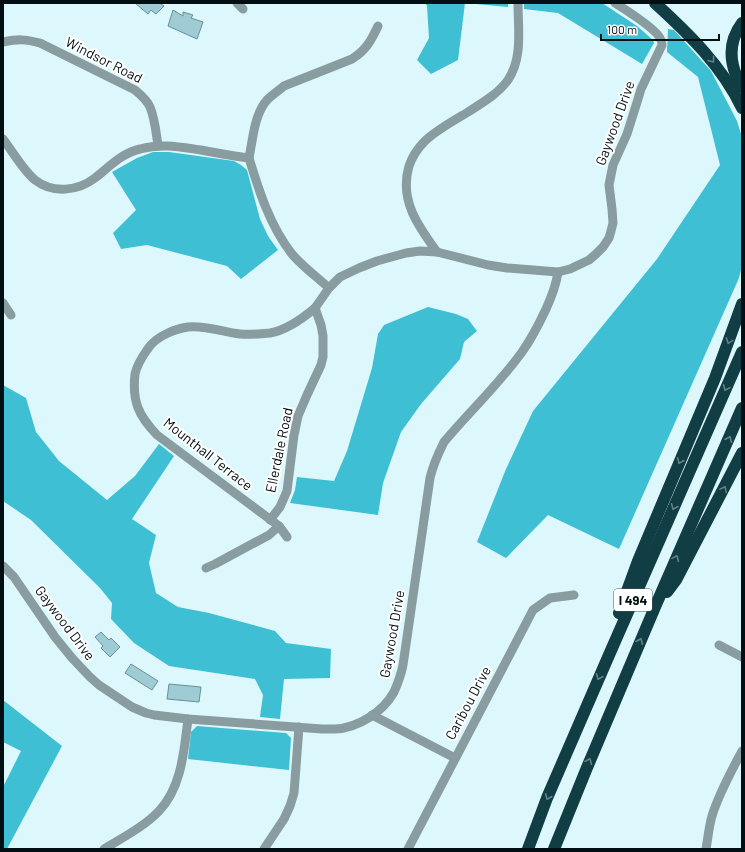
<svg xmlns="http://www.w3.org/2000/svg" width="745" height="852" font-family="Barlow,sans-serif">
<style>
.forest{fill:#3ebfd4}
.building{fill:#9ecbd4;stroke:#669199}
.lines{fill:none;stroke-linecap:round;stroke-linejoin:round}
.street{stroke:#899c9f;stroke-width:9}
.highway{stroke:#113d44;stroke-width:12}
.oneway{stroke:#648185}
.labels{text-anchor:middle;stroke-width:4;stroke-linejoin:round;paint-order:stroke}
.shield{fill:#fff;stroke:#4d5759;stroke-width:1}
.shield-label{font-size:13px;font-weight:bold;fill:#010f12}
.street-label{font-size:14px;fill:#010f12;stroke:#fff}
</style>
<rect width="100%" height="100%" fill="#ddf8fd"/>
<g class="forest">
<polygon points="425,3 508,3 508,7 465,3 458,60 431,74 417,60 429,38 427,6"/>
<polygon points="524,3 602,3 637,26 653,40 654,43 642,64 558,13 524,9"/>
<polygon points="668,29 674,30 711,71 737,121 742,137 742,266 739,278 619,549 548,515 506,558 477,542 506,469 533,411 657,259 720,165 698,77 667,52"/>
<polygon points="153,152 169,152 234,161 241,165 247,170 260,219 268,236 278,250 241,279 227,266 147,245 121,249 113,233 136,210 112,172 137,158"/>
<polygon points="428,307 456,314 468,319 477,331 464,342 460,359 421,404 401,432 383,483 378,515 290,503 295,490 297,477 334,481 347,451 372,368 378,334 384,325"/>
<polygon points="3,385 26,398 36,432 59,461 107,500 135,476 159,444 174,456 132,519 156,535 149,563 156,593 178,607 209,613 275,631 286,643 331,649 330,678 284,679 280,719 260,717 263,695 255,679 169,666 134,643 111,619 112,603 100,588 31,520 3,501"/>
<polygon points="3,700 62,746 7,849 3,849 3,787 21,751 3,742"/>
<polygon points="197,726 286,733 291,738 289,770 188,759 191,732"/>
</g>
<g class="building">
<polygon points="135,3 160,3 164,6 156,14 151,10 148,14"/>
<polygon points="173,10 183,16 183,12 193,15 191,18 203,22 197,39 168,26"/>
<polygon points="101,632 109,640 111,638 120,647 110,657 101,648 103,646 95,637"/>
<polygon points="131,664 158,681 152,690 125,673"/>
<polygon points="169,684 201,687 199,702 167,699"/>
</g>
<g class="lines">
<g class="street">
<polyline points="237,3 243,9"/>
<path d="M3,42C18,39 25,39 40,43L135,90C141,95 147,100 150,107C155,119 156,133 158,145"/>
<path d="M3,139C13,152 23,170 35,180C53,194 78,191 95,178C109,167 122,153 140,149C162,143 180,147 201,150C217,153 233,156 249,158C259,191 270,226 292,254C303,267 316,276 329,288"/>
<path d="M249,158C253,139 254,115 267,100C272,95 278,91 284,86L352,59C366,50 371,41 378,26"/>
<path d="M437,252C418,226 399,200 409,166C412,157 418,148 425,141C436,130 455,120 468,112C482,103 498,94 508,80C523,57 518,29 518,3"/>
<polyline points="3,303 11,315"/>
<path d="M270,520L280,507L287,491L294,435L298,416L307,395L321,365L323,357V336L321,325L315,308L329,288L340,277L359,268L377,261L406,253L420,251L437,252L488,265L507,268L558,272L570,269L589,260L596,254L603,247L609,238L611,231L613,223L612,209L609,185L613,165L627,134L638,99L641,89L662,45C662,42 662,41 660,38C655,28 626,10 615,3"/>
<path d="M287,537L279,526L157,435C138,415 132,401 135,374C137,365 142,357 147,350C152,342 159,337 168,333C174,330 181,328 188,327C205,325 223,332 240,334C250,335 260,334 270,333C287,330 302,319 315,308"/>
<path d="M3,566L14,577L55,637L72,658L90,677L99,685L132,707L146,713L154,715L188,719L322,729C327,729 331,729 335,729C358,728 383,712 394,692C398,683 401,675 403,665L430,478C433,465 438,454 444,442C469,412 500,383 522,352C532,338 539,324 546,309C552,296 556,286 558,272"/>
<polyline points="206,568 215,564 269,535 279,526"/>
<polyline points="719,645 742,657"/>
<polyline points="372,715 455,758"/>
<path d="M104,849C122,838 145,826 159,811C182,787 184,750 188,719"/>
<polyline points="264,849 284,819 290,806 294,793 299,727"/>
<polyline points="408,849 533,610 550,598 574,595"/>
<path d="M706,849C708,838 709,826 712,816C719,793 731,772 742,751"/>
</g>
<g class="highway">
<path d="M655,3C689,34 722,66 742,108"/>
<path d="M742,23C730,39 729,57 736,75C738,80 739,83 742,87"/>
<polyline points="667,592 676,580 742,453"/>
<polyline points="619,613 638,561 715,378 742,304"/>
<polyline points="528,849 547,798 609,655 742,352"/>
<polyline points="554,849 586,770 655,607 742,408"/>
</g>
</g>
<defs><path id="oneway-chevron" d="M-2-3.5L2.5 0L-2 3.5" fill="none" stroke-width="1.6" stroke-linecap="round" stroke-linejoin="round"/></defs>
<g class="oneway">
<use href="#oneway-chevron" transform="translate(712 60) rotate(53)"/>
<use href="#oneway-chevron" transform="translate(729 341) rotate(110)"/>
<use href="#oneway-chevron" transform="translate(726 388) rotate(114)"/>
<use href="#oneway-chevron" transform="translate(729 439) rotate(-67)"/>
<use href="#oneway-chevron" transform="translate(680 461) rotate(113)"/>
<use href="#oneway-chevron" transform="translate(724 489) rotate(-62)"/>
<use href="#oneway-chevron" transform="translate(674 507) rotate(113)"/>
<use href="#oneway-chevron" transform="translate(676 558) rotate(-66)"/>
<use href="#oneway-chevron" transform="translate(640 641) rotate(-67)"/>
<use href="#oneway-chevron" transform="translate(599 677) rotate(113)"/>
<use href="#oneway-chevron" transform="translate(589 761) rotate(-67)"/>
<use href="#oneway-chevron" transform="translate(548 797) rotate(113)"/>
</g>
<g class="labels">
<rect class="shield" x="614" y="589" width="38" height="22" rx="3"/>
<g class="shield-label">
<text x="633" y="605">I 494</text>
</g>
<g class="street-label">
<text transform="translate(104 60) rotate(27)" y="5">Windsor Road</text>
<text transform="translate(615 123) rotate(-70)" y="5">Gaywood Drive</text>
<text transform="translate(279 450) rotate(-78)" y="5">Ellerdale Road</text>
<text transform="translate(208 454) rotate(38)" y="5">Mounthall Terrace</text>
<text transform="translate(65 623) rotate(53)" y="5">Gaywood Drive</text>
<text transform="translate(392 634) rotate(-80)" y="5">Gaywood Drive</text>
<text transform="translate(468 703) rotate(-62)" y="5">Caribou Drive</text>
</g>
</g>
<rect width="745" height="852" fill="none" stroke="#010f12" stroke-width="8"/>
<path d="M601 34v6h118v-6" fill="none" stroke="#010f12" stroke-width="2"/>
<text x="607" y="34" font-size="12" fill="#010f12" stroke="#ffffff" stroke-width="3" paint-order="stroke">100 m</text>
</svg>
